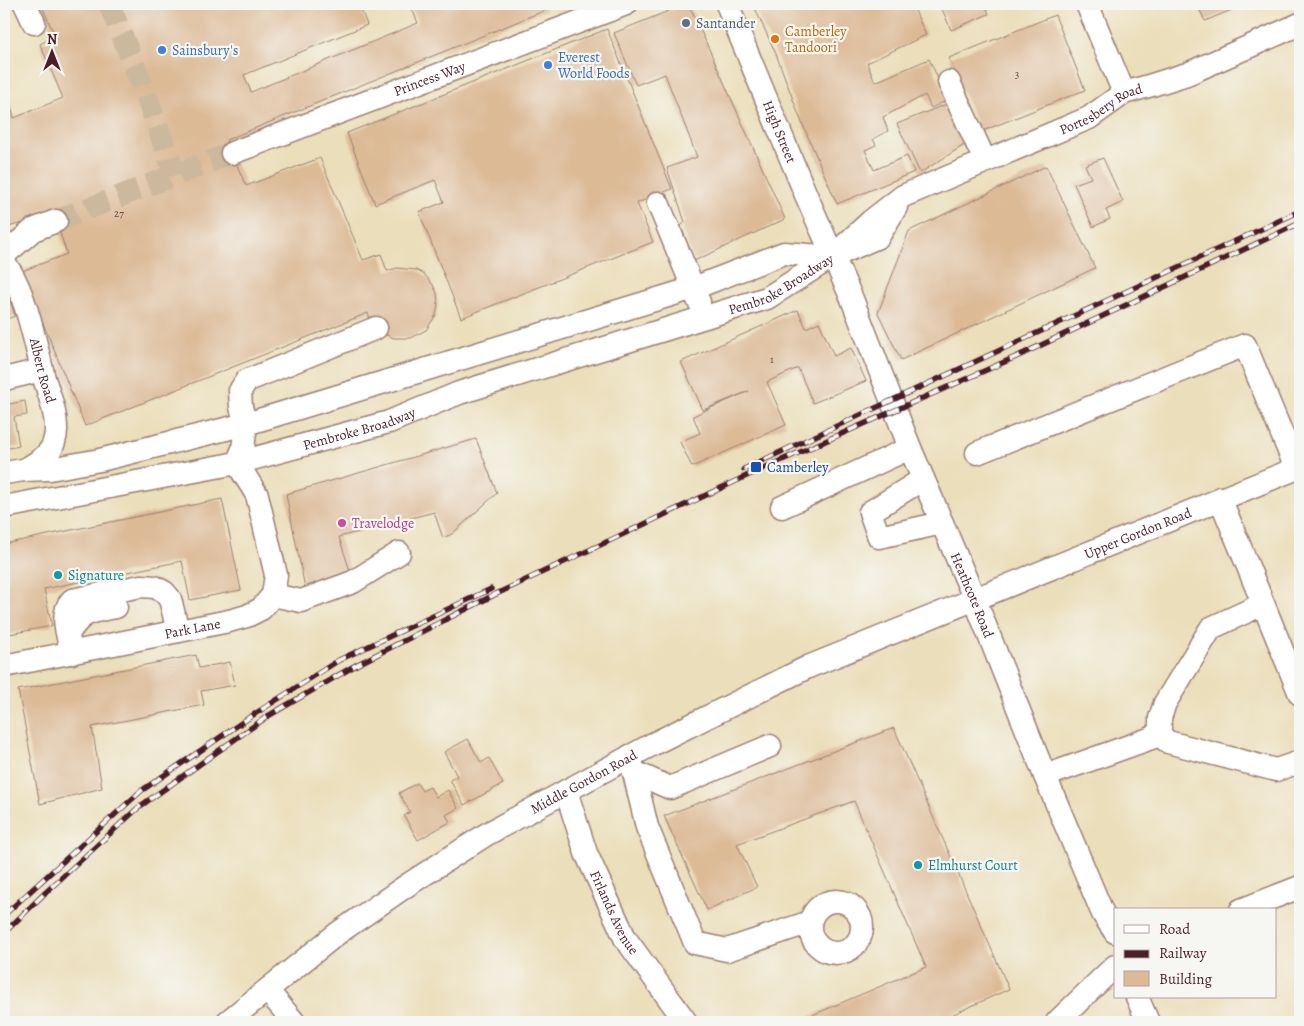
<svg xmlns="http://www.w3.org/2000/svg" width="1304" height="1026" font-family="Alegreya,serif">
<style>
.building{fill:#dcba96}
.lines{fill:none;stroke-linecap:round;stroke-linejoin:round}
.minor-tunnel{stroke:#cbb89d;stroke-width:22;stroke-dasharray:22 11;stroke-linecap:butt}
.minor-casing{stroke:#9a7e72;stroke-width:25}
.minor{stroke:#fff;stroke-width:22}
.rail-casing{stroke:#4a1f2b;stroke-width:5.5}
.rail{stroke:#f6f6f2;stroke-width:4;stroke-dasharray:11;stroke-linecap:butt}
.service-dot{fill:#5c6f8a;stroke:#f6f6f2;stroke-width:2}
.food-dot{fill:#e8710a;stroke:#f6f6f2;stroke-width:2}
.shop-dot{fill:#3f7fe0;stroke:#f6f6f2;stroke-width:2}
.transit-dot{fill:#1a4fb4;stroke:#f6f6f2;stroke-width:2}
.hotel-dot{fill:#d1479c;stroke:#f6f6f2;stroke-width:2}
.culture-dot{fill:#0f9aa8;stroke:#f6f6f2;stroke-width:2}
.labels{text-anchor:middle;stroke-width:4.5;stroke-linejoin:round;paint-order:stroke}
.number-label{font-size:11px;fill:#6e4646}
.service-label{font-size:14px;fill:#4e5e75;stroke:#f6f6f2;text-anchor:start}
.food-label{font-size:14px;fill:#c56008;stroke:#f6f6f2;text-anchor:start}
.shop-label{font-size:14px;fill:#366cbe;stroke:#f6f6f2;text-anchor:start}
.street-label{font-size:14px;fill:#4a1f2b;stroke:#f6f6f2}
.transit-label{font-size:14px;fill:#164399;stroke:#f6f6f2;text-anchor:start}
.hotel-label{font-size:14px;fill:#b23c85;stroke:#f6f6f2;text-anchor:start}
.culture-label{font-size:14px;fill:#0d838f;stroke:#f6f6f2;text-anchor:start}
</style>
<rect width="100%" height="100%" fill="#f6f6f2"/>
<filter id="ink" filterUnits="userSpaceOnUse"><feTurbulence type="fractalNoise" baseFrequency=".02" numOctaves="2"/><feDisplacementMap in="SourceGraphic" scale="10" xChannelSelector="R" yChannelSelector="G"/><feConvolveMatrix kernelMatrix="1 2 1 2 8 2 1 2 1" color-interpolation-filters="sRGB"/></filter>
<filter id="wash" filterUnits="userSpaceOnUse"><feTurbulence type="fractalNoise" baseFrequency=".0096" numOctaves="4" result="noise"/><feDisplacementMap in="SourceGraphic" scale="20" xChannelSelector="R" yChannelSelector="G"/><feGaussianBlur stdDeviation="1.12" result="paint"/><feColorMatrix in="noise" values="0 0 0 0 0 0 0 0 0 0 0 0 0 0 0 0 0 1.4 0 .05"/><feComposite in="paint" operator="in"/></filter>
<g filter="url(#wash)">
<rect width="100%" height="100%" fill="#ebdeba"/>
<g id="blocks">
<g class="building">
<polygon points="41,4 359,4 367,25 244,75 251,92 418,23 410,4 544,4 546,10 226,140 246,186 320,158 363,260 381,254 387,271 397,268 416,270 425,275 433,285 437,293 438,305 436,315 426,330 411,338 394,338 384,334 371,321 368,313 85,426 22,271 67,254 54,215 4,228 4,79 14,118 63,98 40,44 55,36"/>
<polygon points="686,4 692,11 785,219 694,261 681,226 685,222 667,168 697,157 665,74 636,85 614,33"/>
<polygon points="753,4 912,4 926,35 867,63 875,82 929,59 948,100 931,108 925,95 883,117 888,131 873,139 876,145 865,150 874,170 907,156 914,172 837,204 800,118 776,54"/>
<polygon points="940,4 985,4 989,14 951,30"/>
<polygon points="1197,4 1246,4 1205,21"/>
<polygon points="1055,15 1085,90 980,132 949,58"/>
<polygon points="607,29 672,189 637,203 653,242 461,318 419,212 444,202 435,180 375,204 347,133"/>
<polygon points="954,101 972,140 920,173 897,124"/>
<polygon points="1103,158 1123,202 1106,210 1110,219 1093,227 1074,184 1091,178 1085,165"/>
<polygon points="1046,166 1095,268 901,360 878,313 909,231"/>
<polygon points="4,284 15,316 4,320"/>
<polygon points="798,310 806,328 819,322 834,356 851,348 866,381 813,403 798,368 767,382 786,425 692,467 680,442 700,433 693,416 749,391 703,410 681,362"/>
<polygon points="25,401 27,415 14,417 19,446 4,449 4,405"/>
<polygon points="476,439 497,493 452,534 443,538 434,512 339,537 352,577 305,588 286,494"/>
<polygon points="222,499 241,590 190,600 182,561 44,589 52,626 4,635 4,544"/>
<polygon points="196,655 199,668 230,662 235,685 201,691 204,705 92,727 102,788 40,804 18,690"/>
<polygon points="894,728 1009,989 936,1022 796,1022 926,967 854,801 737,844 757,887 707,910 664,816"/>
<polygon points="468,739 481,763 489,758 503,784 464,805 450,780 457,776 444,752"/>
<polygon points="417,783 422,791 430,787 436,797 448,790 458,808 446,815 450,822 418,840 404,816 410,812 399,793"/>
</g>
</g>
</g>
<g filter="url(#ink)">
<use href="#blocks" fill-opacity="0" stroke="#9a7e72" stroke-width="1"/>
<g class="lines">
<g class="minor-tunnel">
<polyline points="109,4 143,87 175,175"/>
<polyline points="56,221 232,153"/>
</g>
<defs>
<g id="minor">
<polyline points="25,4 34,23"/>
<path id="s1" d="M727,4L806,195L852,299L910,448L975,600L1045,776L1103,914L1115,932"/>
<polyline points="1087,4 1124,93"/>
<polyline points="949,82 985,161"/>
<path id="s2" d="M232,153L626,4"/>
<polyline points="658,203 699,302"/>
<polyline points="4,255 33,230 56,221"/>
<path id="s3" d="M4,263C25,287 36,346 44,378C49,395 57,414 56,431C56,434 55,439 54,442C50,456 36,463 24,470"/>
<polyline points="4,379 42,370"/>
<polyline points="977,453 1245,345 1296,468"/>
<polyline points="4,473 24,470 50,469 100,460 246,424 694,288 784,253 832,257 878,237 896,207"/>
<polyline points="923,479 870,512 879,537 942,523"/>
<polyline points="1220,498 1300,694"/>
<path id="s4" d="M4,507L237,463L389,422L459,393L767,298L832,257L871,221L903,196L1089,118L1124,93L1152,85L1187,74L1300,24"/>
<polyline points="782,507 910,448"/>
<polyline points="273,595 301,601 353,582 399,553"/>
<polyline points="1263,604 1211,628 1165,703 1160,718 1160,735 1168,742 1276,770 1300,762"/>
<path d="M68,634C82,611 91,612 116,607"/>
<path d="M72,653C68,636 59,614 72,600L141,586L155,587L164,592L170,599L178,631"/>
<path id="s5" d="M4,666L229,621L247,616L261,609L273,595L276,575L257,495L237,463L243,449L246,424L241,407L240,391L246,381L376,328"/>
<polyline points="630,756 647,827 695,943 727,950 810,922"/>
<polyline points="634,772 670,788 770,746"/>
<polyline points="1045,776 1160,735"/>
<path id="s6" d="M566,791L586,853L625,938L686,1022"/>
<circle cx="836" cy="927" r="26"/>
<polyline points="1241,910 1300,887"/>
<polyline points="267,990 294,1022"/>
<polyline points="1137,997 1148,1022"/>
<path id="s7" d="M227,1022L338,933L406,886L487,834L653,744L808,667L1300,467"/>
<polyline points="1057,1022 1115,966"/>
</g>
</defs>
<use href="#minor" class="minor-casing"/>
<use href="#minor" class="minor"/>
<defs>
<g id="rail">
<polyline points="744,469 1300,211"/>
<polyline points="4,915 141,791 250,717 339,660 491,589"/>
<polyline points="4,933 46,892 139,807 268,716 356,665 494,595 755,472 1018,356 1300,223"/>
</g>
</defs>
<use href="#rail" class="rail-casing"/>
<use href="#rail" class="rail"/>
</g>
</g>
<circle class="service-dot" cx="686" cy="23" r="5"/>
<circle class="food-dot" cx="775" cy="39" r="5"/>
<g class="shop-dot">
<circle cx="162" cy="50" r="5"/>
<circle cx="548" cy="65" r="5"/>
</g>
<rect class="transit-dot" x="750" y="461" width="12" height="12" rx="2.5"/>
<circle class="hotel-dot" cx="342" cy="523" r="5"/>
<g class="culture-dot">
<circle cx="58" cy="575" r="5"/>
<circle cx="918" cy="865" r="5"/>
</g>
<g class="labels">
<g class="number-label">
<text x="1017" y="78">3</text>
<text x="119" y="217">27</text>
<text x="772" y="363">1</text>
</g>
<g class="service-label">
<text x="696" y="28">Santander</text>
</g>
<g class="food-label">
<text x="785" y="36">Camberley<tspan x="785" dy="16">Tandoori</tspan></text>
</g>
<g class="shop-label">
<text x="172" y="55">Sainsbury's</text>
<text x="558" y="62">Everest<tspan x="558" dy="16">World Foods</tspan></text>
</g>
<g class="street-label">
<text dy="5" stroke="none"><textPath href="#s2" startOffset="211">Princess Way</textPath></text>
<text dy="5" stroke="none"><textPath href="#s4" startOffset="1180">Portesbery Road</textPath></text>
<text dy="5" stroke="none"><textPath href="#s1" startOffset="138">High Street</textPath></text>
<text dy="5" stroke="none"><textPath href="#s4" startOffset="811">Pembroke Broadway</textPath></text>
<text dy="5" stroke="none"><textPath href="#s3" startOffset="115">Albert Road</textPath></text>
<text dy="5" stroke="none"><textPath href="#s4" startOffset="364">Pembroke Broadway</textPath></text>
<text dy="5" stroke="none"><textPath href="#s7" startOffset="1039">Upper Gordon Road</textPath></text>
<text dy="5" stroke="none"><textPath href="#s1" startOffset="640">Heathcote Road</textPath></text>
<text dy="5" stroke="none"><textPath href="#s5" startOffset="192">Park Lane</textPath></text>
<text dy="5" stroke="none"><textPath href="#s7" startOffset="431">Middle Gordon Road</textPath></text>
<text dy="5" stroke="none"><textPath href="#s6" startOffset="131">Firlands Avenue</textPath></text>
</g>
<g class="transit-label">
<text x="767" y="472">Camberley</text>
</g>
<g class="hotel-label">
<text x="352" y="528">Travelodge</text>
</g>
<g class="culture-label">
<text x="68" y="580">Signature</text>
<text x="928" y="870">Elmhurst Court</text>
</g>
</g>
<rect width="1304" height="1026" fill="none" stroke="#f6f6f2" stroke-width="20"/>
<rect x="1114" y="908" width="162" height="90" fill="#f6f6f2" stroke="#b1a0a2"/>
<rect x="1124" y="925" width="25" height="8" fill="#ffffff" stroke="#b1a0a2"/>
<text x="1159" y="934" font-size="15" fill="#4a1f2b">Road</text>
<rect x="1124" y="950" width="25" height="8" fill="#4a1f2b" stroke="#b1a0a2"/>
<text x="1159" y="958" font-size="15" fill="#4a1f2b">Railway</text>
<rect x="1124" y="971" width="25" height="15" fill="#dcba96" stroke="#b1a0a2"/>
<text x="1159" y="984" font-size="15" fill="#4a1f2b">Building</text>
<g transform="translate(52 52)" stroke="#f6f6f2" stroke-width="4" paint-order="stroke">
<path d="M0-4L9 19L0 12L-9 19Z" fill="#4a1f2b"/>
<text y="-8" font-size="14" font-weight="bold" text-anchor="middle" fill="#4a1f2b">N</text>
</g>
</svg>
